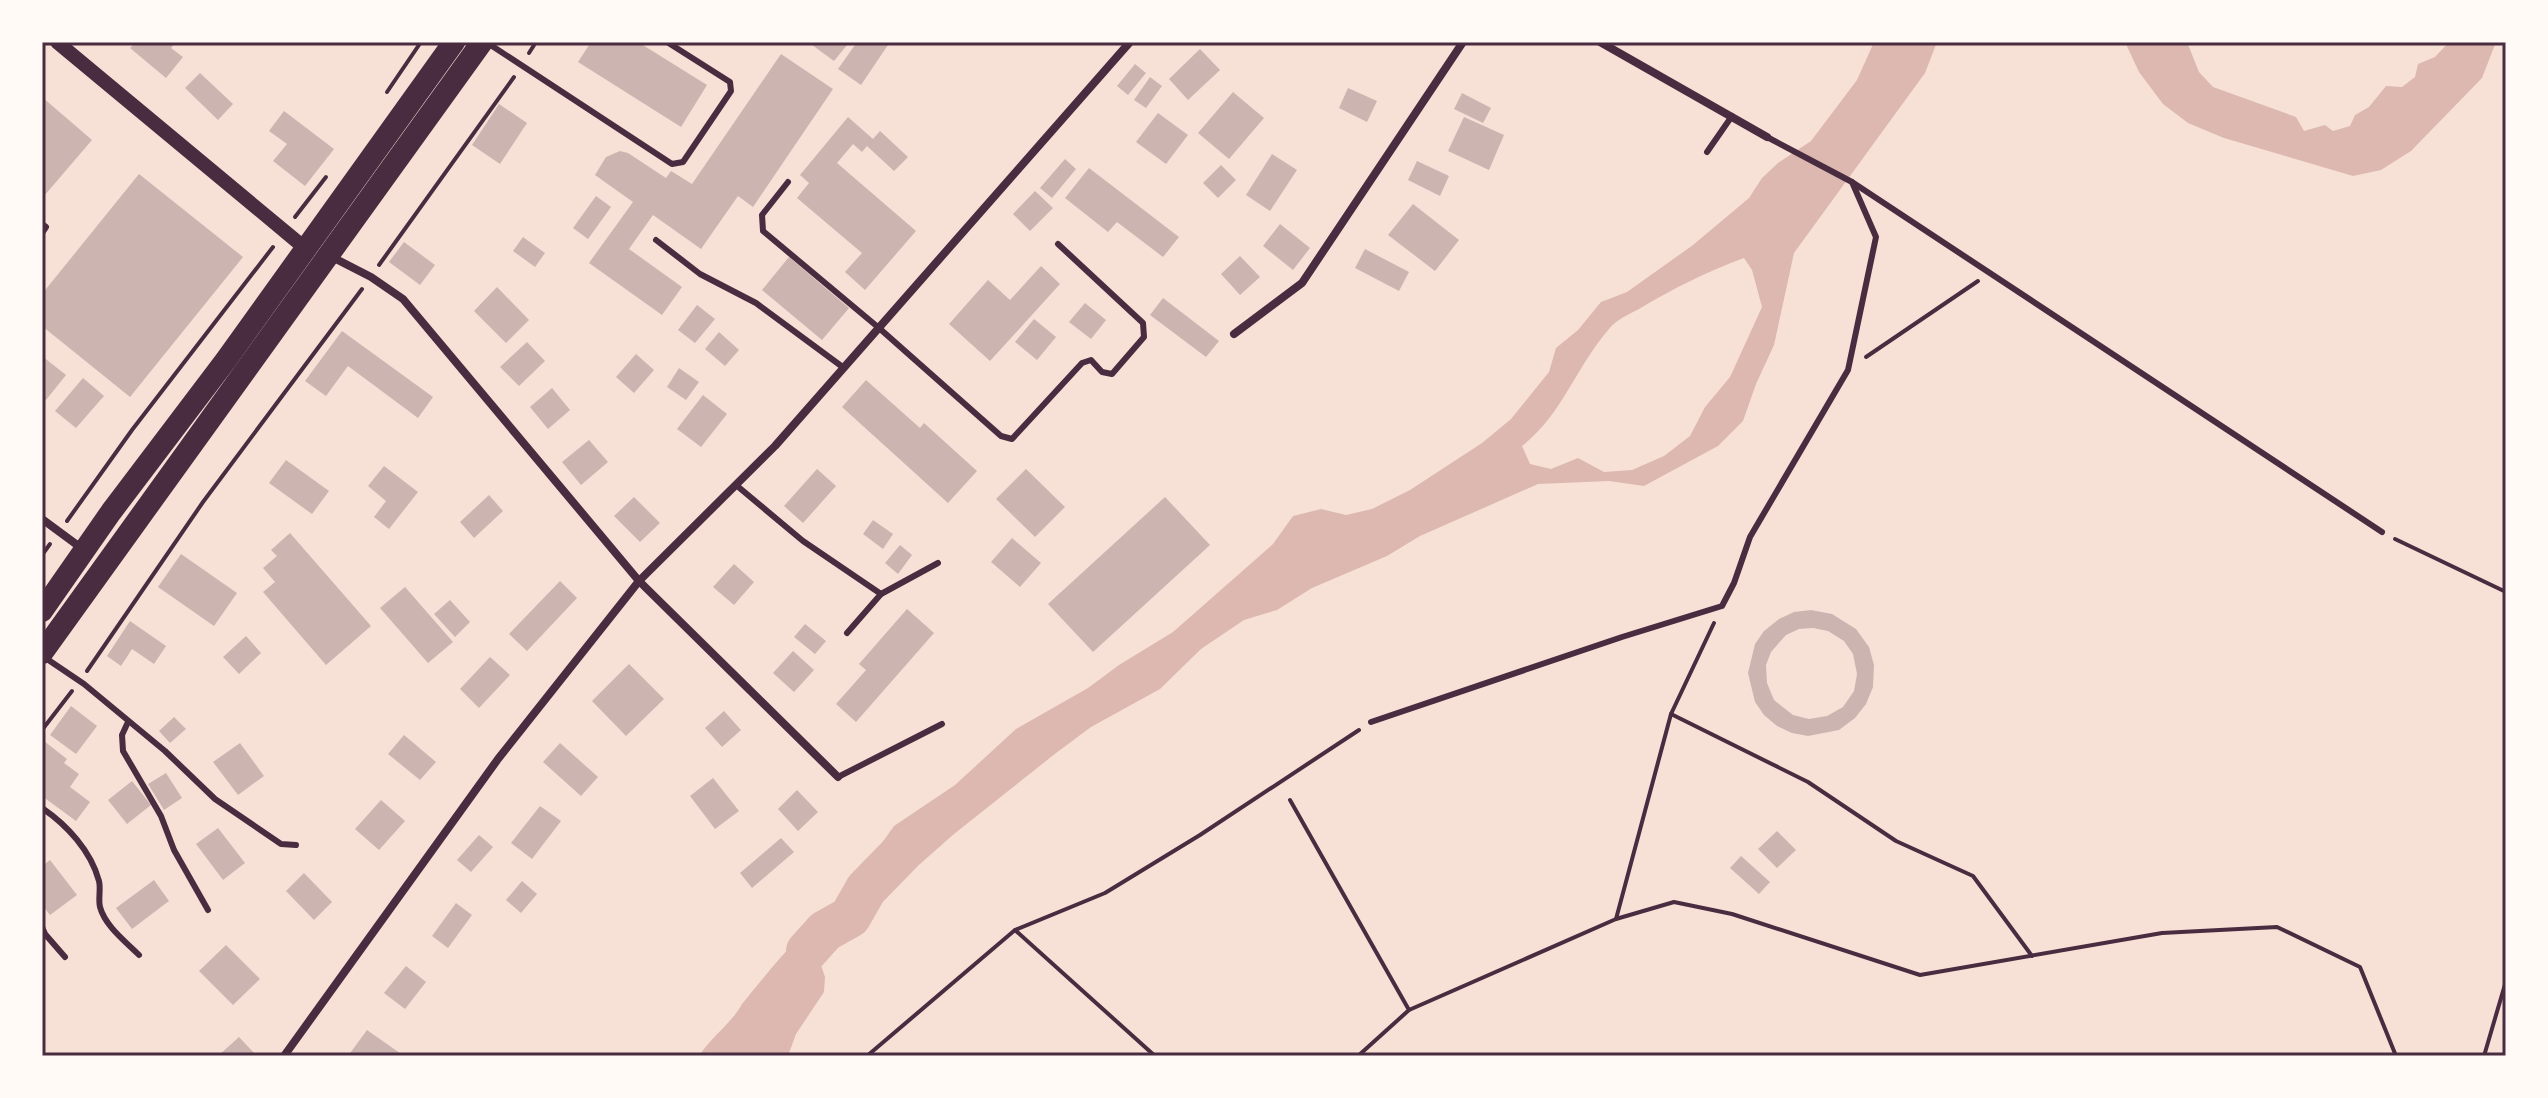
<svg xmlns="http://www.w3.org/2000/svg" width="2548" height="1098" font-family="Montserrat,sans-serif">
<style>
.water{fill:#dcb8b0;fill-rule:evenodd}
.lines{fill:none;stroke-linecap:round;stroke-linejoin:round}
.river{stroke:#dcb8b0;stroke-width:42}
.building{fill:#ccb4b1;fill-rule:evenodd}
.path{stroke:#4a2c40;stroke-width:4}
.service{stroke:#4a2c40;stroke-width:6}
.minor{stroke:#4a2c40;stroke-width:8}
.tertiary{stroke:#4a2c40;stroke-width:14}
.trunk{stroke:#4a2c40;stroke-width:22}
.neatline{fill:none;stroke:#4a2c40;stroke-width:3}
</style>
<rect width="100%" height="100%" fill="#f7e1d7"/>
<g class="water">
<path d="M1874,42H1937L1925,73L1794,253L1774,345L1756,384L1743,421L1718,446L1644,486L1609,481L1538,484L1420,536L1387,556L1312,588L1277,610L1244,620L1201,649L1160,689L1091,727L1056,753L954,834L920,864L891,874L866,889L863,881L879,847L894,826L955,785L1016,729L1088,688L1119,665L1173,632L1273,544L1293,516L1321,509L1346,515L1372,509L1410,490L1482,443L1511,419L1549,372L1556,348L1578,330L1601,302L1627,292L1693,245L1749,198L1762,178L1778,163L1811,141L1857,80ZM1744,258L1752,270L1762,307L1730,377L1705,407L1690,436L1664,456L1632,470L1604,472L1578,458L1551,469L1530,464L1522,446C1563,414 1575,368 1609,329C1616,320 1629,314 1639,309C1674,288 1706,272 1744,258Z"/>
<polygon points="2125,42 2187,42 2199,72 2213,87 2296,117 2304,131 2325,125 2333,131 2350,126 2355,115 2369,107 2386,86 2402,87 2415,77 2418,64 2435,57 2449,42 2496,42 2482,78 2411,151 2381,170 2353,176 2224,138 2188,123 2163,104 2139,72"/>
<path d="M848,907L850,928L827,938L816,950L825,977L824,992L796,1034L788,1056H699C711,1037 731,1024 742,1004C769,972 807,918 848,907Z"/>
</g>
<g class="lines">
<polyline class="river" points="807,951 825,931 850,917 866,889 906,848"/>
</g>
<g class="building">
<polygon points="136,42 176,42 171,48 183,57 166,78 130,48"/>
<polygon points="591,42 638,42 707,85 681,127 578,62"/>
<polygon points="808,42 844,42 847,45 834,61"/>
<polygon points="857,42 890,42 861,85 838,69"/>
<polygon points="1200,49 1220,70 1188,100 1169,79"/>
<polygon points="781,54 833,89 753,207 738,196 701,249 653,215 629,249 682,287 662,315 589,263 633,202 595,175 606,157 620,151 628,153 666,178 671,171 692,184"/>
<polygon points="1135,64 1146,73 1128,95 1117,86"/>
<polygon points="200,73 233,104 218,120 185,88"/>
<polygon points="1150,77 1162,86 1146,108 1134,100"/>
<polygon points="1348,88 1377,101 1367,122 1339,108"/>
<polygon points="1233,92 1264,118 1229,159 1198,133"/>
<polygon points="1462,93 1491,108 1483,123 1454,109"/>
<polygon points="42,97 92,140 44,196 42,195"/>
<polygon points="499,104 527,123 500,164 472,145"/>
<polygon points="284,111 334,149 305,186 273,161 287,144 269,131"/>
<polygon points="1158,113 1188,135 1166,164 1136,142"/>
<polygon points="848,117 873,139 880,131 908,157 894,171 867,146 862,152 853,144 837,163 916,231 865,290 845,272 862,253 797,198 809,183 800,175"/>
<polygon points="1464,117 1504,135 1489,170 1448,151"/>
<polygon points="1272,154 1297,170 1270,211 1246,195"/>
<polygon points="1065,159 1076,169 1052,198 1040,188"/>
<polygon points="1417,161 1449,176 1440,196 1408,180"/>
<polygon points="1221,165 1236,180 1218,198 1203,183"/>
<polygon points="1089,168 1179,237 1163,257 1117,222 1108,232 1065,198"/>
<polygon points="139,174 243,257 130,397 42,326 42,294"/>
<polygon points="1035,191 1053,208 1030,231 1013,214"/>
<polygon points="596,196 611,207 588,239 573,228"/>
<polygon points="1413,204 1459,240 1435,271 1388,235"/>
<polygon points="1280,224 1310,248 1293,270 1263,246"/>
<polygon points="523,237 545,253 535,267 513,251"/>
<polygon points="404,242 435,265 420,285 389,262"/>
<polygon points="1365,249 1409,272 1399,291 1355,268"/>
<polygon points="1240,256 1260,277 1240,295 1221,274"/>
<polygon points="789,257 849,308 822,340 762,290"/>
<polygon points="1041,266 1060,284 990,361 949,324 988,280 1010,300"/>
<polygon points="497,287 529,320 506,343 474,311"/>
<polygon points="1163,298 1219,341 1206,357 1150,315"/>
<polygon points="1085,303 1106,320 1091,339 1069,322"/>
<polygon points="697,305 715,319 695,343 678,330"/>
<polygon points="1034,319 1056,337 1037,360 1015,342"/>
<polygon points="342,331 433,397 418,418 348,366 326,396 305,381"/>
<polygon points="719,332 739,350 725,366 705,349"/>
<polygon points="527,342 545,361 519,386 500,367"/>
<polygon points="636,354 654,370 634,393 616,377"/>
<polygon points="42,356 66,375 42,405"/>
<polygon points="679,368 699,382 686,400 667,387"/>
<polygon points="83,378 104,396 76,428 55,411"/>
<polygon points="866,380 920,428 924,423 977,471 948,503 842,407"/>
<polygon points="552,388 570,410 548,429 530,407"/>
<polygon points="703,395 727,414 701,447 677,429"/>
<polygon points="589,440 608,462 581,485 562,462"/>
<polygon points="286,460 329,491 312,514 269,483"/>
<polygon points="384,466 418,492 389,529 374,517 386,501 368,486"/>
<polygon points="817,469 836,486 803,523 784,506"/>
<polygon points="1026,469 1065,507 1035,537 996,499"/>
<polygon points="489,495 503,511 474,538 460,522"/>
<polygon points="634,497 660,523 640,542 614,516"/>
<polygon points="1165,497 1210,545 1093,652 1048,604"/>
<polygon points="873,520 893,534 883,549 863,534"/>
<polygon points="290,533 371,626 326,665 263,592 275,582 263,568 277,556 271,550"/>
<polygon points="1012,538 1041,563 1020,587 991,562"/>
<polygon points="900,545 912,555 898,574 885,563"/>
<polygon points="181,554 237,593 214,626 158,587"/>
<polygon points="734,564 754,582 734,605 713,587"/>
<polygon points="560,581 577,598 527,651 509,634"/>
<polygon points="405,587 453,642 428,663 380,608"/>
<polygon points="450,600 470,622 455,637 434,614"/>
<polygon points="907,609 934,633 856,722 836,704 866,670 859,664"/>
<path d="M1811,610L1832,614L1856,629L1869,647L1874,665L1873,687L1866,704L1855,718L1839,730L1808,736L1792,733L1777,726L1764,715L1755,702L1748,673L1755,644L1764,631L1779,619L1794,612ZM1813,628L1828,631L1844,641L1853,654L1857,674L1854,691L1843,707L1827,716L1809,719L1793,715L1774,700L1767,683L1766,665L1771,652L1786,635L1799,629Z"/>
<polygon points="130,621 166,646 154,664 132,649 121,666 107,656"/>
<polygon points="805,624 826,641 815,654 794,637"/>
<polygon points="246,636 261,653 239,674 223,657"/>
<polygon points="793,651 814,670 794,692 773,673"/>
<polygon points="490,657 510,675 479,708 460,689"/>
<polygon points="629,664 664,699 626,736 592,701"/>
<polygon points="71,706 97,726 76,754 50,735"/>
<polygon points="724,711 741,730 722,747 705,728"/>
<polygon points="174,717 186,729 170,743 159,731"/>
<polygon points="404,735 436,762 420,780 388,754"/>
<polygon points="44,741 67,759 64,763 79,774 70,787 90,802 76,821 42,796 42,744"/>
<polygon points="240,743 264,776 238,795 213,762"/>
<polygon points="560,743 598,777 581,796 543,762"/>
<polygon points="166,773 182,798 164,810 148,784"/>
<polygon points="713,778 739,811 715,829 690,796"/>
<polygon points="132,781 151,805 127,824 108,800"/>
<polygon points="797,790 818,812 798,831 778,809"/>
<polygon points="381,800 405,821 379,850 355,829"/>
<polygon points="540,806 561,821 532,859 511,843"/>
<polygon points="218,828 245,863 223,880 196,844"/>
<polygon points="1777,831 1796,850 1777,868 1758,849"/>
<polygon points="479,835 493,847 471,872 457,860"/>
<polygon points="781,838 794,852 752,888 740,873"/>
<polygon points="1741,856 1770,882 1759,894 1730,868"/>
<polygon points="50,860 77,895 50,915 42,905 42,866"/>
<polygon points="304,873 332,902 314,920 286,891"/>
<polygon points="154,880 169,901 132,929 116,908"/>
<polygon points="522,881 537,894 521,913 506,900"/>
<polygon points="456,903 472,915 448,948 432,936"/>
<polygon points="226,945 260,979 233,1005 199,971"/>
<polygon points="406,966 426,982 405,1009 384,993"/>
<polygon points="367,1030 404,1056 348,1056"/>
<polygon points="239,1037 257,1056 218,1056"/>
</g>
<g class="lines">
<g class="path">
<polyline points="529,53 536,42"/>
<polyline points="387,92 421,42"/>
<polyline points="295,217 326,177"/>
<polyline points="379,265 514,77"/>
<polyline points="1866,357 1978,281"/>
<polyline points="67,521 132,430 273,247"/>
<polyline points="2395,539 2506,592"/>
<polyline points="42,555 50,544"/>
<polyline points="87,671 203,502 362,289"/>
<polyline points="1671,714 1808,782 1896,841 1973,876 2032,956"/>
<polyline points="42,730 72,691"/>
<polyline points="1290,800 1409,1010 1358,1056"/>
<polyline points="1616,919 1674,902 1732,914 1920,975 2162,933 2277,927 2360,967 2396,1056"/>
<polyline points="1015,930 1155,1056"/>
<polyline points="1409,1010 1616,919 1671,714 1714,623"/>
<polyline points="867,1056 1015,930 1105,893 1200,835 1359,730"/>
<polyline points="2484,1056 2506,981"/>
</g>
<g class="service">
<polyline points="486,42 672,164 683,162 731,91 730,82 667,42"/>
<polyline points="1767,137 1852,182 2382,532"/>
<polyline points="1707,152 1732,116"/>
<polyline points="788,182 762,215 763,231 879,328 1001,436 1012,439 1082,363 1091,360 1102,372 1112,374 1144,337 1143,323 1058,244"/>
<polyline points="42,224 46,227 42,233"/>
<polyline points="656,240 700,274 756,303 844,368"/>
<polyline points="736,485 803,541 881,594"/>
<polyline points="847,633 881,594 938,563"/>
<polyline points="44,657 84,684 165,751 215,799 281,844 296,845"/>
<polyline points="128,722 122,735 123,751 161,816 174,850 208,910"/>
<polyline points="1371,722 1622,637 1722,606 1734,583 1750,537 1848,370 1876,237 1852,182"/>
<polyline points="838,777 942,724"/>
<path d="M42,808C67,825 91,851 99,881C101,889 98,899 100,907C105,926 126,942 139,955"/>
<polyline points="42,927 45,934 65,957"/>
</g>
<g class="minor">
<polyline points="1600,42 1767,137"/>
<polyline points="330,256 371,277 403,299 639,581 838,777"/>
<polyline points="1234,334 1302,283 1463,42"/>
<polyline points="42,519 84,550"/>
<polyline points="284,1056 498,759 639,581 775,446 1130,42"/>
</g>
<polyline class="tertiary" points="57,42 306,249"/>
<g class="trunk">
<polyline points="42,611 111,512 226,360 454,42"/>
<polyline points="42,653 482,42"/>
</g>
</g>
<rect width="2548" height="1098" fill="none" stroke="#fffaf5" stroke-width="88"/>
<rect x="44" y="44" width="2460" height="1010" class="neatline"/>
</svg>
